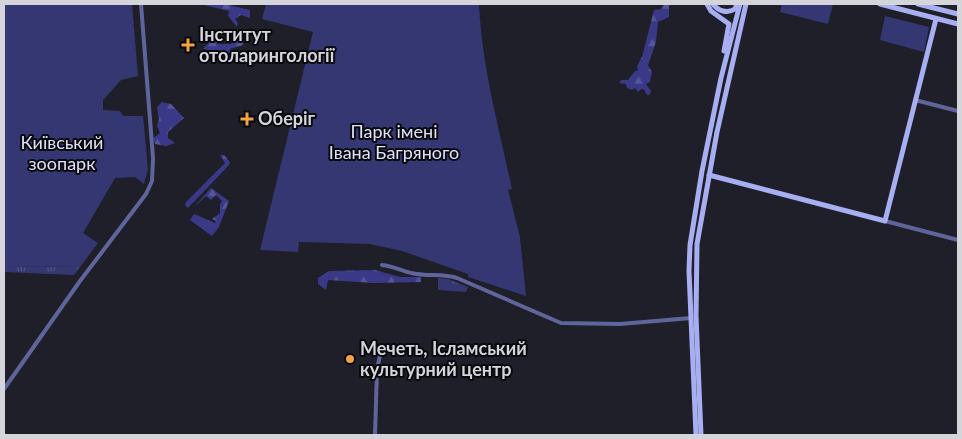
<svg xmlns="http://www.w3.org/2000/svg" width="962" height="439" font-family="Lato,sans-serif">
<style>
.grass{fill:url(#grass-tufts)}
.forest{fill:url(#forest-firs)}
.park{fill:#353772}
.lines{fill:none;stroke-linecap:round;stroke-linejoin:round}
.minor{stroke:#5f659a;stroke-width:4}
.major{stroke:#a7aff2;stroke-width:5}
.poi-dot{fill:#f3a442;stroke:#09090d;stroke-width:2}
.labels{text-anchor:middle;stroke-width:4;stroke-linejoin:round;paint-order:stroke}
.poi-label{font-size:18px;font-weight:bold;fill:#d4d5db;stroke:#09090d;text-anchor:start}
.park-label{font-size:18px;fill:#dde0f8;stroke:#09090d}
</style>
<defs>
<pattern id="grass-tufts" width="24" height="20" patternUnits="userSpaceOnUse" patternTransform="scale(1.25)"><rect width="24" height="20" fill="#353772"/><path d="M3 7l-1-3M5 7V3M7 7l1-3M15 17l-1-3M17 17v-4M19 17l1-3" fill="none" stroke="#515386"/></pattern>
<pattern id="forest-firs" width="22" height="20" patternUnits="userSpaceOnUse" patternTransform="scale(1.25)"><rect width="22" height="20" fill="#393988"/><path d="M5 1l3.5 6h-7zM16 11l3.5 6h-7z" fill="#555598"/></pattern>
</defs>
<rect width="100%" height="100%" fill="#1e1f29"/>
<g class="grass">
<polygon points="4,266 80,267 74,275 4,272"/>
<polygon points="438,278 448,279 468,287 466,292 438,290"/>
</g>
<g class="forest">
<polygon points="200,4 225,4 250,10 250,18 241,15 235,19 238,23 237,27 228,16 229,11"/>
<polygon points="664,4 672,4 669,6 669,17 658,22 656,42 648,65 652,72 650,82 646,84 651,91 649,95 646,94 645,90 641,89 638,92 635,88 632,90 627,88 626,84 619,83 621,80 628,80 635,71 638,71 637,66 642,57 654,10 661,9"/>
<polygon points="214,37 218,44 231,44 237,39 243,40 243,45 230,49 231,53 219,54 214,51 203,49"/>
<polygon points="162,102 171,104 184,118 168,132 168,138 175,143 166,146 155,144 153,138 160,133 157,126 159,119 157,107"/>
<polygon points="220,155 224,155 230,162 229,165 188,208 185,205 186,202 225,163"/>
<polygon points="211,188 229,201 219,227 212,236 190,220 194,214 215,223 216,221 212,219 220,213 220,204 222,201 216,195 211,200 206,196 194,207"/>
<polygon points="375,270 400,277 421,277 421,282 373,283 328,280 326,290 318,284 318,278 329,271"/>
</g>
<g class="park">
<polygon points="4,4 132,4 138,76 121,80 103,100 103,110 120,111 123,116 143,116 148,169 144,184 135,177 115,178 83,233 98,243 80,267 4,266"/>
<path d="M266,4H479C482,68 499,127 512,189L508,190L520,237L526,296L468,277V274L402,251L370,244L299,242L298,252L260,250L313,32L262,19Z"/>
<polygon points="782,4 833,4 828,24 780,12"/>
<polygon points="885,16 929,27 924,52 880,40"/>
</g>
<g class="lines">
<g class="minor">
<polyline points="915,100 958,111"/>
<polyline points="885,221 958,240"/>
<path d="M382,265C395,266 405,273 417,274C431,276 444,274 457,278L561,323L620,324L691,318"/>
<polyline points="4,389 80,281 146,194 152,181 153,158 141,4"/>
<polyline points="375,435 377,370 380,355"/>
</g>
<g class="major">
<polyline points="707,4 711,11 729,24 724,51"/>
<path d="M713,4C718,11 727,14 735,9L737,4"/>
<polyline points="880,4 958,24"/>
<polyline points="918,4 958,14"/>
<polyline points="709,175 885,221 936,19"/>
<polyline points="696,435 689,271 690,245 702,171 721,78 740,4"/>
<polyline points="701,435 696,316 697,244 717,132 746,4"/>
</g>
</g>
<g class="poi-dot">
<path d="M185.5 37.5h5v5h5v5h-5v5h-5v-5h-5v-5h5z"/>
<path d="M244.5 111.5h5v5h5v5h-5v5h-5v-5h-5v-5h5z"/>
<circle cx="350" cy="359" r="5"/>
</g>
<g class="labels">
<g class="poi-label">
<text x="199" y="41">Інститут<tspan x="199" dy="21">отоларингології</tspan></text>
<text x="258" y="125">Оберіг</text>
<text x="360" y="355">Мечеть, Ісламський<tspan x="360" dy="21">культурний центр</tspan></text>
</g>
<g class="park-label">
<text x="394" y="138">Парк імені<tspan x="394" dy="21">Івана Багряного</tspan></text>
<text x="62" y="149">Київський<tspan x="62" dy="21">зоопарк</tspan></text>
</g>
</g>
<rect width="962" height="439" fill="none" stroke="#d4d5db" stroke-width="10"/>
</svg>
